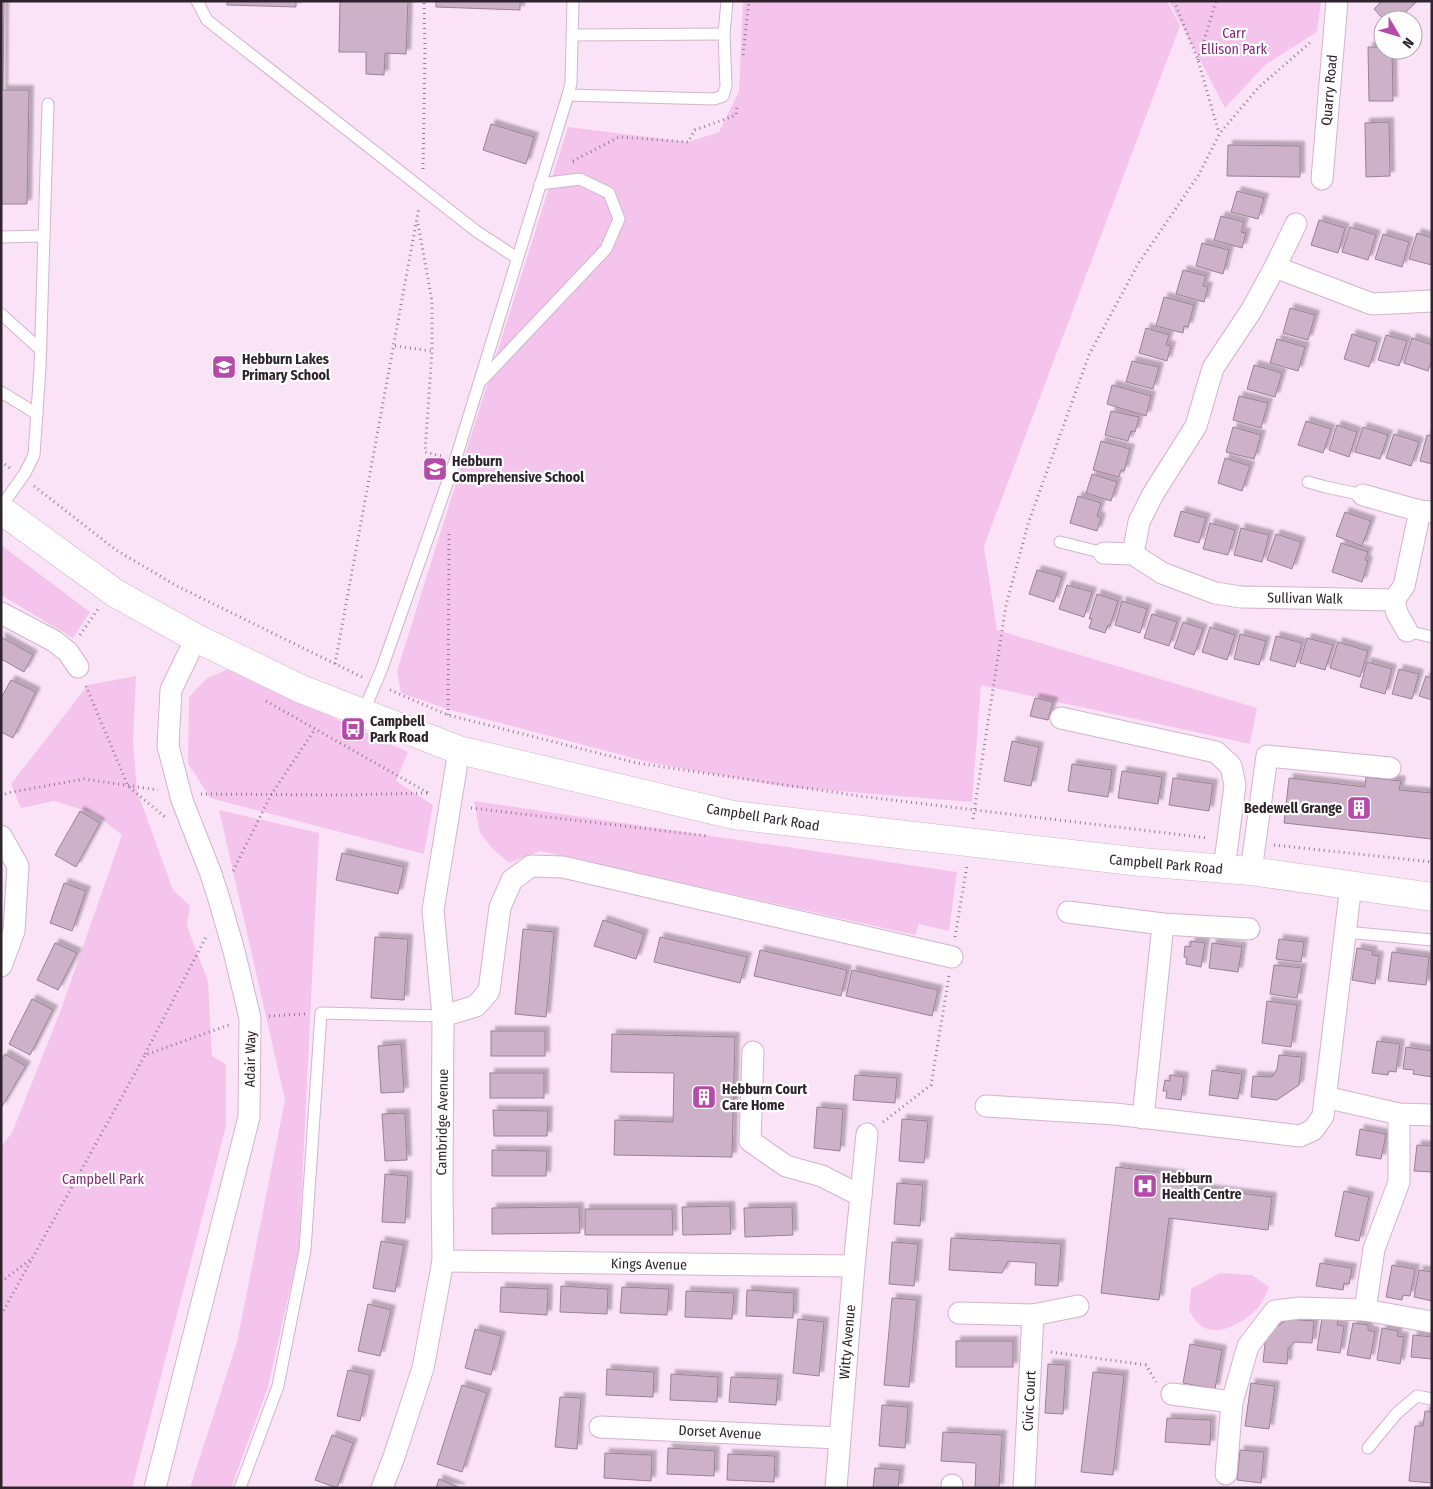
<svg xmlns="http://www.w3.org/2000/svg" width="1433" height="1489" font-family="'Fira Sans Condensed',sans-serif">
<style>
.green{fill:#f5c4ed}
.building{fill:#cdb1c9;stroke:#9b8097;filter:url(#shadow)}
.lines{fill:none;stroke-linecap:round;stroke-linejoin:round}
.lane-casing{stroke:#d1b4cc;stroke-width:13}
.street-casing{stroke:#d1b4cc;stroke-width:23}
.secondary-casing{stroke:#d1b4cc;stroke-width:29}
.path{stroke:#907f8d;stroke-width:3;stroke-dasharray:1 4;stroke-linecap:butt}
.lane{stroke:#fff;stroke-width:11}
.street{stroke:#fff;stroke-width:21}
.secondary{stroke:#fff;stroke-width:28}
.labels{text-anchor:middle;stroke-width:4.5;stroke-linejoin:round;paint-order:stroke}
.park-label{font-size:14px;fill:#7d2775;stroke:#fff}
.street-label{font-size:14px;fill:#2f242d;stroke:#fff}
.poi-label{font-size:14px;font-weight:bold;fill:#2f242d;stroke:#fff;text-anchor:start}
</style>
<defs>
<filter id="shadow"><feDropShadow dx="4.5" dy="-4.5" stdDeviation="1" flood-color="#0004"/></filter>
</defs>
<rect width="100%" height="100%" fill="#fbe3f7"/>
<g class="green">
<polygon points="743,1 1167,1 1180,26 984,546 997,630 1257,708 1250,744 981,685 972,802 787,787 652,763 447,709 401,693 397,671 568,127 688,142 719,132 739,91"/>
<polygon points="1169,1 1321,1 1317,32 1265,65 1225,108"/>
<polygon points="1,545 90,612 73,638 1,595"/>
<polygon points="228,669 408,752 396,781 433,805 424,854 210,798 188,763 189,697 206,679"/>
<polygon points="136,676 133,740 137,791 173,890 190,906 187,926 208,981 212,1056 226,1064 226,1126 132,1488 1,1488 1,1147 12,1133 60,1012 122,835 94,813 54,801 21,808 11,784 88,685"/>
<polygon points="474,801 957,872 949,931 919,924 915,935 540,851 509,863 493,849 480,833"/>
<polygon points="219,810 319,833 299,1249 268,1387 231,1488 190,1488 237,1342 285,1100"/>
<path d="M1220,1273L1252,1275L1269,1287C1266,1293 1264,1300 1260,1305C1249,1319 1224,1336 1205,1328C1198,1325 1193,1317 1189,1311L1191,1289Z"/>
</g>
<g class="building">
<polygon points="1,1 4,1 3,90 29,90 27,204 1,204"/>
<polygon points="227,1 296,1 296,7 227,5"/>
<polygon points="340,1 408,1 406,54 385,53 384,75 366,74 366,52 339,52"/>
<polygon points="436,1 520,1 520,10 436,7"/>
<polygon points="1382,1 1417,1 1397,20 1384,20 1374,9"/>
<polygon points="1368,47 1383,47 1383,50 1392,50 1393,101 1369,101"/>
<polygon points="1389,122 1390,176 1366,177 1365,123"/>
<polygon points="491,124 534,137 526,164 483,150"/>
<polygon points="1228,145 1300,146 1300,177 1227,176"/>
<polygon points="1237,191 1264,198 1258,219 1231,212"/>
<polygon points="1221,216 1244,222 1241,232 1246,233 1242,248 1214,240"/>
<polygon points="1319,220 1345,228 1338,253 1311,245"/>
<polygon points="1350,227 1376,235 1368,260 1342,252"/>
<polygon points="1417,233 1432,238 1432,265 1409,259"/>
<polygon points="1383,234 1409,242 1402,267 1375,259"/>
<polygon points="1202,243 1229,250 1223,274 1196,266"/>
<polygon points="1183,270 1206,276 1203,286 1208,287 1204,302 1176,294"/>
<polygon points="1164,297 1194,305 1188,327 1184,326 1183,333 1156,326"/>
<polygon points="1290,308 1315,315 1308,340 1283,333"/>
<polygon points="1146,328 1169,335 1166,345 1171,346 1167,361 1139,353"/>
<polygon points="1352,334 1377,342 1369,367 1344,359"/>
<polygon points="1386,335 1407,341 1399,366 1378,360"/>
<polygon points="1412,338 1432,345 1432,360 1428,371 1404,363"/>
<polygon points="1277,339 1305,347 1298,371 1270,363"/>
<polygon points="1132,361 1159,367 1153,389 1126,382"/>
<polygon points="1254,365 1282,373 1275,397 1247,389"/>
<polygon points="1112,385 1151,396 1146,416 1107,404"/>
<polygon points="1239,396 1268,403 1261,428 1233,420"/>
<polygon points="1111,411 1139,417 1135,432 1131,431 1128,441 1105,435"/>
<polygon points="1306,421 1331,429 1323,453 1298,445"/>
<polygon points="1337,425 1357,432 1349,457 1329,450"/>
<polygon points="1233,427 1261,435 1254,459 1226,452"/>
<polygon points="1363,427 1388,435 1380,459 1355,452"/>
<polygon points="1394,434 1419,442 1411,466 1386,458"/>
<polygon points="1427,435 1432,436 1432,464 1420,461"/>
<polygon points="1101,441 1130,449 1124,471 1121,470 1119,477 1093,470"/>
<polygon points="1225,458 1250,466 1242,491 1218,483"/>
<polygon points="1092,474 1117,482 1111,501 1086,493"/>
<polygon points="1078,496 1101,503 1097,516 1101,518 1097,531 1070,523"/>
<polygon points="1181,511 1206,518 1199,543 1174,536"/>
<polygon points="1345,512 1371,521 1362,546 1336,536"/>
<polygon points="1210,523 1235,530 1228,555 1203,549"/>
<polygon points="1241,528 1269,535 1262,562 1234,555"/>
<polygon points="1276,534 1301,542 1292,569 1267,560"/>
<polygon points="1341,543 1368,552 1365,560 1368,561 1362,582 1332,572"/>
<polygon points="1037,570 1062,577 1054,602 1029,594"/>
<polygon points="1067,585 1092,592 1084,617 1059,609"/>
<polygon points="1097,594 1118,601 1110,626 1108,625 1105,633 1089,628 1092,619 1089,619"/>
<polygon points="1122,601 1147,609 1140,633 1115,625"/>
<polygon points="1152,614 1177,622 1169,646 1144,638"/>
<polygon points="1183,622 1203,629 1194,655 1174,648"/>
<polygon points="1210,627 1235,635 1227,660 1202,652"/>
<polygon points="1240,634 1266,641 1259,665 1234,659"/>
<polygon points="1276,636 1302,643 1295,667 1270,660"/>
<polygon points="1,637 33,655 24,672 1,659"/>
<polygon points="1307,638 1333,645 1325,670 1300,663"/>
<polygon points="1338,642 1368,651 1360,677 1330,668"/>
<polygon points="1367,662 1392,669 1385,694 1360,687"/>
<polygon points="1399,669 1419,674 1412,699 1392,694"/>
<polygon points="1426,676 1432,679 1432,700 1419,696"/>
<polygon points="11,680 36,692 13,738 1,732 1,698"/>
<polygon points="1035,698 1053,702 1048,720 1030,716"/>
<polygon points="1012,741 1039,747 1031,786 1004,781"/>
<polygon points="1072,764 1112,770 1108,797 1068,791"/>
<polygon points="1122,771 1162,777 1158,804 1118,798"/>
<polygon points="1366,777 1401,781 1399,790 1432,793 1432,839 1284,823 1289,778 1365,787"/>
<polygon points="1173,778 1213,784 1209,811 1169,805"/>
<polygon points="80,811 100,823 76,867 55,855"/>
<polygon points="342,853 404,867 398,894 336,880"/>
<polygon points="64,883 86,891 72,931 50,923"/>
<polygon points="603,920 644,934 636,959 594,946"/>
<polygon points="523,929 554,932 546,1017 515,1014"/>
<polygon points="375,937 408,939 404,1000 371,998"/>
<polygon points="660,937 747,957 740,983 654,962"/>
<polygon points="1279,939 1304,942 1301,962 1276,959"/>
<polygon points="1191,941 1205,943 1201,967 1186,964 1187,958 1184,957 1185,946 1190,947"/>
<polygon points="55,943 77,953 58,990 37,980"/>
<polygon points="1212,943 1242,947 1238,972 1209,968"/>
<polygon points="1357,948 1373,951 1372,955 1379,956 1375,984 1352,980"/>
<polygon points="760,950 847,970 841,996 754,976"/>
<polygon points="1392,952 1429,957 1426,985 1388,981"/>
<polygon points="1274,965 1302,968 1297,998 1270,994"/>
<polygon points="852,970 938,990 932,1016 846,996"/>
<polygon points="32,999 53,1010 30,1055 9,1044"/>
<polygon points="1267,1001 1297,1005 1291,1047 1262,1043"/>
<rect x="491" y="1031" width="54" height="25"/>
<polygon points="612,1034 735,1037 732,1157 614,1155 615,1120 673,1122 674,1073 611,1072"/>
<polygon points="1377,1041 1400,1044 1396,1072 1389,1071 1388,1075 1372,1073"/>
<polygon points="401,1044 404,1092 381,1093 378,1046"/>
<polygon points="1406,1047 1432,1051 1432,1077 1413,1074 1414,1070 1403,1069"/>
<polygon points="5,1054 26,1066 1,1108 1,1060"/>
<polygon points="1279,1055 1302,1057 1299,1085 1277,1100 1251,1097 1253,1076 1272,1077 1277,1069"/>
<polygon points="1212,1070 1242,1074 1238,1099 1209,1095"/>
<rect x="490" y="1073" width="54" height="25"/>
<polygon points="855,1075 897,1078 895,1103 853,1100"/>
<polygon points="1170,1075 1184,1077 1181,1100 1166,1098 1167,1091 1163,1091 1165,1080 1170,1081"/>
<polygon points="817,1107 843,1109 840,1151 814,1148"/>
<polygon points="493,1110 548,1111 547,1136 494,1136"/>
<polygon points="405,1113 407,1160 385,1161 382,1114"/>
<polygon points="902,1119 928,1121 924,1163 899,1161"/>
<polygon points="1360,1129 1386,1134 1381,1159 1356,1155"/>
<polygon points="1417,1145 1432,1146 1432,1172 1414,1171"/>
<polygon points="492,1150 547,1151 546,1176 492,1176"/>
<polygon points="1116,1167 1182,1175 1181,1186 1272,1197 1268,1230 1169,1218 1159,1300 1101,1293"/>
<polygon points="385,1174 408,1176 405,1223 382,1222"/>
<polygon points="897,1183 923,1185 920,1226 894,1224"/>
<polygon points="1344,1191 1369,1197 1359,1241 1335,1236"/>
<polygon points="730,1206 731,1234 683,1235 682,1207"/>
<polygon points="579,1207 580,1233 492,1234 492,1208"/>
<polygon points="792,1207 793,1235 745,1237 744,1208"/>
<polygon points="585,1209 672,1209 673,1235 585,1235"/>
<polygon points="951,1238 1061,1244 1058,1286 1035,1285 1036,1263 1008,1261 1002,1273 949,1270"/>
<polygon points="381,1241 404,1245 395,1292 373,1288"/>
<polygon points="892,1242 918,1244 914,1286 889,1284"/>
<polygon points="1320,1263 1352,1268 1349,1284 1344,1283 1343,1290 1316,1286"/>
<polygon points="1392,1265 1415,1269 1410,1296 1403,1295 1402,1300 1386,1297"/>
<polygon points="1419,1270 1432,1272 1432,1301 1414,1297"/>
<polygon points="561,1286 608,1289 607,1314 560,1312"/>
<polygon points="501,1287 548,1289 547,1315 500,1312"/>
<polygon points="622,1287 669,1289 667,1315 620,1313"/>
<polygon points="747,1290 794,1293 793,1318 746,1316"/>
<polygon points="686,1291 734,1293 732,1319 685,1317"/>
<polygon points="892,1298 917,1300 909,1387 884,1385"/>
<polygon points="368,1304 391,1310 380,1356 358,1351"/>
<polygon points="1322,1318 1338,1320 1337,1325 1344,1326 1340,1353 1317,1350"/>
<polygon points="798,1319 824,1322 819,1376 793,1373"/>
<polygon points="1288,1319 1314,1321 1312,1343 1294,1342 1288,1349 1287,1364 1263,1362 1266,1334"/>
<polygon points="1353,1323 1368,1325 1368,1330 1375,1332 1370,1359 1347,1355"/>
<polygon points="1382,1328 1398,1331 1397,1336 1404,1337 1400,1364 1377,1360"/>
<polygon points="475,1329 501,1336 491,1375 465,1368"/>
<polygon points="1413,1335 1432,1337 1432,1359 1411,1357"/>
<rect x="956" y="1341" width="57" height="26"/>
<polygon points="1190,1344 1222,1350 1215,1389 1183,1383"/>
<polygon points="1048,1364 1066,1365 1063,1414 1045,1413"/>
<polygon points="607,1369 654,1372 653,1397 606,1395"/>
<polygon points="348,1370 370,1375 360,1421 337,1416"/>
<polygon points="1093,1372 1124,1375 1113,1475 1081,1472"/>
<polygon points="671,1374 718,1377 717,1402 670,1400"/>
<polygon points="731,1377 778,1379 776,1405 729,1402"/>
<polygon points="1251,1383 1275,1386 1269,1429 1245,1426"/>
<polygon points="462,1385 487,1393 462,1472 437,1464"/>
<polygon points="560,1397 581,1398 577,1449 555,1447"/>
<polygon points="882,1405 908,1407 905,1448 879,1446"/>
<polygon points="1425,1411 1432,1412 1432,1483 1409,1481 1415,1426 1423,1426"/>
<polygon points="1167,1418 1211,1420 1210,1445 1165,1442"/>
<polygon points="943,1432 1002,1435 999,1488 975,1488 976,1463 941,1461"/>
<polygon points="332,1435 353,1443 337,1488 315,1480"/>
<polygon points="668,1448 715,1451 714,1476 667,1474"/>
<polygon points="1240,1450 1264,1452 1261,1483 1237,1480"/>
<polygon points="605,1453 652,1455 651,1481 604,1478"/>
<polygon points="728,1454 775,1456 774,1482 727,1480"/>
<polygon points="875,1468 900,1470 898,1488 873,1488"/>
<polygon points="439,1479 461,1488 436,1488"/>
</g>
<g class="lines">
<defs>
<g id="lane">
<polyline points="197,1 207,20 476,231 517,258"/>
<polyline points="572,35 724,34"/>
<polyline points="568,95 714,99 723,96 726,86 724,34 727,1"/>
<polyline points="1,237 44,236"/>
<polyline points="1,314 41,350"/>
<polyline points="482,380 606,249 619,219 609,193 580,179 540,184"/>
<polyline points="1,392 37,414"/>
<polyline points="1308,482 1326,487 1363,495"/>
<polyline points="1,507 25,473 34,455 40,368 48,104"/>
<polyline points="1060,542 1104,553"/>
<polyline points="1407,631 1432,637"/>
<polyline points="363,713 382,668 455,461 568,95 571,83 573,1"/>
<polyline points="1345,932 1432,940"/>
<polyline points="1368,1448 1397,1413 1417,1396 1432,1399"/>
<polyline points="240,1488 278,1386 305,1250 321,1013 443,1016"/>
</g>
<g id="street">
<polyline points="1322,179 1337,1"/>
<polyline points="1275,267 1372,304 1432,301"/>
<polyline points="1363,495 1420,511 1432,512"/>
<polyline points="1104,553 1133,554 1162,573 1215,593 1241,597 1394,600 1404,586 1420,511"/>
<polyline points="1133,554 1139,522 1153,494 1196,426 1213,368 1251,311 1275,267 1296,224"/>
<polyline points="1394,600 1397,613 1407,631"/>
<polyline points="1,613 54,641 68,652 78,667"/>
<polyline points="1061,718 1216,752 1231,766 1235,785 1224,869"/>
<polyline points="1,836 18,866 14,931 1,966"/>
<polyline points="1251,871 1267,756 1390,768"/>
<polyline points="1068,912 1163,924 1249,929"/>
<polyline points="443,1016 476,1006 489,991 500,907 512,880 531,866 563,867 952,957"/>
<polyline points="753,1052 750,1141 786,1166 822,1176 861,1196"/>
<polyline points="1325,1097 1399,1114 1432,1115"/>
<polyline points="986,1106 1115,1114 1300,1136 1313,1130 1323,1116 1351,885"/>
<polyline points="1143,1118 1163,924"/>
<polyline points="443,1261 854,1266"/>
<polyline points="1365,1310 1374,1249 1399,1182 1399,1114"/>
<polyline points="959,1313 1033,1315 1078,1306"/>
<polyline points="1172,1394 1232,1402"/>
<polyline points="600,1427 839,1438"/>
<polyline points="1226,1474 1232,1402 1248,1346 1275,1311 1300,1308 1365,1310 1432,1322"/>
<polyline points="155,1488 249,1117 250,1018 234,951 219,899 211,874 182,800 168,746 171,690 196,638"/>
<polyline points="382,1488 394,1457 423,1368 443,1261 442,1186 443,1016 433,910 459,750"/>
<polyline points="836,1488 854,1266 867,1134"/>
<polyline points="952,1488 952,1485"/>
<polyline points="1024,1488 1033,1315"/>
</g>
<polyline id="secondary" points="1,510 115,593 196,638 301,689 459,750 733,815 1141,862 1251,871 1432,897"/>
</defs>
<use href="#lane" class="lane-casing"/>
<use href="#street" class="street-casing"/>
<use href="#secondary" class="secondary-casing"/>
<g class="path">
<polyline points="1174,1 1198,60 1219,133"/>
<polyline points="743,55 749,1"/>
<polyline points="1198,60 1216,1"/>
<polyline points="574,162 571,162 619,137 688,142 695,130 736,115 737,104"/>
<polyline points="423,169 425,51 424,1"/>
<polyline points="418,224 432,301 432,351 425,452 441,456"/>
<polyline points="395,346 432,351"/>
<polyline points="1,461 11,469"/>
<polyline points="34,486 116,550 177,586 362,677"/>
<polyline points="80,635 98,609"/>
<polyline points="335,664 419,207"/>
<polyline points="86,686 128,786 166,818"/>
<polyline points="390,690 448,715 637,763 859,796 1208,838"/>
<polyline points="266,701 430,794"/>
<polyline points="448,715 449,534"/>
<polyline points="201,794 343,795 427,793"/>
<polyline points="1,797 7,793 84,779 158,790"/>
<polyline points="471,808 708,836"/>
<polyline points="973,819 1006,605 1029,521 1089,355 1138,264 1198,176 1220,133 1259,87 1312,41"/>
<polyline points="1274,845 1432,862"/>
<polyline points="233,871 271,795 315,729"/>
<polyline points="955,937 967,865"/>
<polyline points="269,1016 305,1014"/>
<polyline points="145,1054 207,935"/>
<polyline points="883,1122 931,1085 949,976"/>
<polyline points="1,1282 31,1259"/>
<polyline points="1,1315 145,1055 229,1025"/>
<polyline points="1051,1352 1146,1365 1156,1382"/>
</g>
<use href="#lane" class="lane"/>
<use href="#street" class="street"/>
<use href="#secondary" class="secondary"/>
</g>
<defs>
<symbol id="school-square" viewBox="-11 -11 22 22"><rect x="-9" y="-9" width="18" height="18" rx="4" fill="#b54aab" stroke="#fff"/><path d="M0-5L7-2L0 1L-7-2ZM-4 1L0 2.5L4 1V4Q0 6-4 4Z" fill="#fff"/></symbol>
<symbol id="bus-square" viewBox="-11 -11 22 22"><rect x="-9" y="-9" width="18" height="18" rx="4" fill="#b54aab" stroke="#fff"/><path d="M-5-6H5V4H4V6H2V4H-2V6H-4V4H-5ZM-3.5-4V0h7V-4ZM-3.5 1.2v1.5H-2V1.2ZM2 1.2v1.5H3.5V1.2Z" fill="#fff"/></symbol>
<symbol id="building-square" viewBox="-11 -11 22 22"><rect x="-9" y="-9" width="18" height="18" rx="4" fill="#b54aab" stroke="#fff"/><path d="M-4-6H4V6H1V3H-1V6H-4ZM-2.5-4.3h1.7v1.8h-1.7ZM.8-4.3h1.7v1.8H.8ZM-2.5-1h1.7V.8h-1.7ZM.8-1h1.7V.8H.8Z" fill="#fff"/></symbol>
<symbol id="hospital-square" viewBox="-11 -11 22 22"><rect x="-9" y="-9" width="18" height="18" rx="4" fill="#b54aab" stroke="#fff"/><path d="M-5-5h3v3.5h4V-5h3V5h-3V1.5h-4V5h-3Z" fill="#fff"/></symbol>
</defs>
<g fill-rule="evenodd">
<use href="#school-square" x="210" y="353" width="28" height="28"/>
<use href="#school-square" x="421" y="455" width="28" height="28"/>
<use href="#bus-square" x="339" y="715" width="28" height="28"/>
<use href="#building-square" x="1345" y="794" width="28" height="28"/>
<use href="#building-square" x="690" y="1083" width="28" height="28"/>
<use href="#hospital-square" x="1131" y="1172" width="28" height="28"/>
</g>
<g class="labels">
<g class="park-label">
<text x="1234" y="38">Carr<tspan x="1234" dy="16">Ellison Park</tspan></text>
<text x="103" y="1184">Campbell Park</text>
</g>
<g class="street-label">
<text transform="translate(1329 90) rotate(-85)" y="5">Quarry Road</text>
<text transform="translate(1305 598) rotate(1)" y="5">Sullivan Walk</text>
<text transform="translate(763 817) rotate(9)" y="5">Campbell Park Road</text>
<text transform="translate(1166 864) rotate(5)" y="5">Campbell Park Road</text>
<text transform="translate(250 1059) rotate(-89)" y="5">Adair Way</text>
<text transform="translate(442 1122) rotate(-89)" y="5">Cambridge Avenue</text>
<text transform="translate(649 1264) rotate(1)" y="5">Kings Avenue</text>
<text transform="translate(847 1342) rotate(-85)" y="5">Witty Avenue</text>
<text transform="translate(1029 1401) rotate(-87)" y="5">Civic Court</text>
<text transform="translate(720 1432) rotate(3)" y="5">Dorset Avenue</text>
</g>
<g class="poi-label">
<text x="242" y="364">Hebburn Lakes<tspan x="242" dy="16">Primary School</tspan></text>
<text x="452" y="466">Hebburn<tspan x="452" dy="16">Comprehensive School</tspan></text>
<text x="370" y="726">Campbell<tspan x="370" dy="16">Park Road</tspan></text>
<text x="1342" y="813" text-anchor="end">Bedewell Grange</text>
<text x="722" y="1094">Hebburn Court<tspan x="722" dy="16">Care Home</tspan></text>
<text x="1162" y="1183">Hebburn<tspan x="1162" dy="16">Health Centre</tspan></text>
</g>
</g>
<rect width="1433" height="1489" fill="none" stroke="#2f242d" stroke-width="5"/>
<g transform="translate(1398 35) rotate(128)"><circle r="24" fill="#ffffff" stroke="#aca7ab"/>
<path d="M0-4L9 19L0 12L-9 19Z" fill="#b54aab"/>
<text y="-8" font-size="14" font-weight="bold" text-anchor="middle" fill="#2f242d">N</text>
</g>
</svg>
